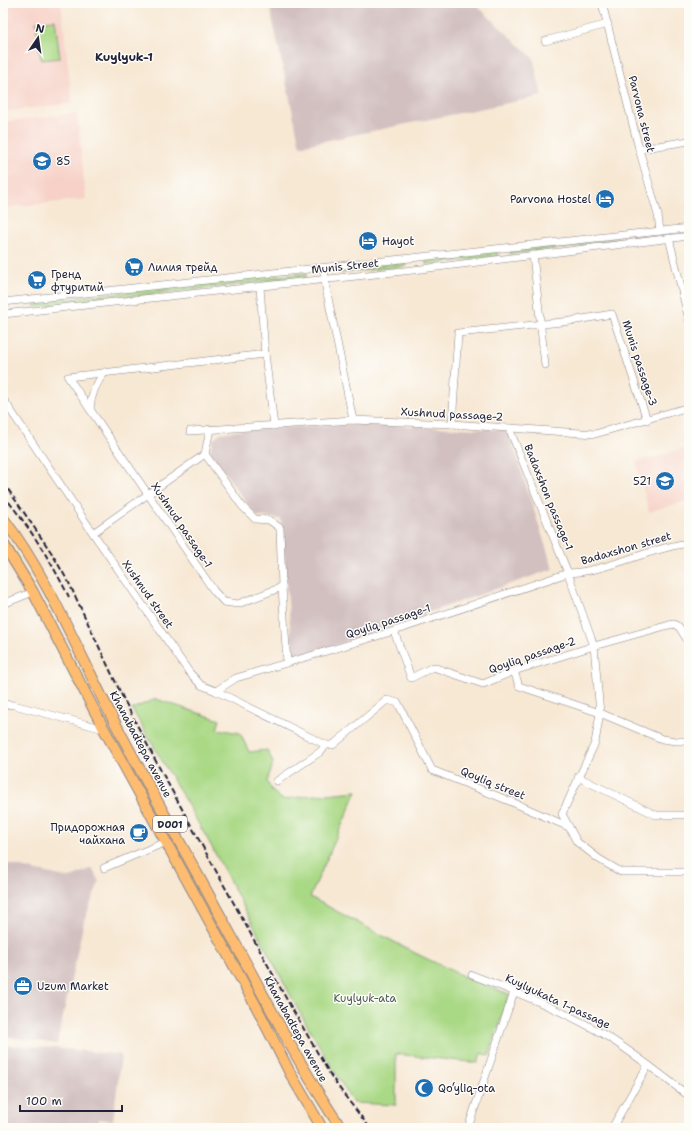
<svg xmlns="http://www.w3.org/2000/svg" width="692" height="1131" font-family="'Shantell Sans',sans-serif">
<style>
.built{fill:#f7d1c7}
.industrial{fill:#d2bfc0}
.green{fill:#aad986;stroke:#667e60}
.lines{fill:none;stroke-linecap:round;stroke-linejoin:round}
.minor-casing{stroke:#8c8588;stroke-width:8}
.highway-casing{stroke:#8c8588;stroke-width:12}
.minor{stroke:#fff;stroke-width:7}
.highway{stroke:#fdbc6f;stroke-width:10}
.rail{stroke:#22223b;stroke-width:2;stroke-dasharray:6 3;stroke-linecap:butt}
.labels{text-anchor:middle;stroke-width:3;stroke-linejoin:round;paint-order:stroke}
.shield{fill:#fdfcf7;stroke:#646373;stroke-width:1}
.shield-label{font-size:10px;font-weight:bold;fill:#22223b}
.street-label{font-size:11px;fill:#22223b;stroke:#fdfcf7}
.poi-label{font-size:11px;fill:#22223b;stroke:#fdfcf7;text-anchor:start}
.park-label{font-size:11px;fill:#4b5952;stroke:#fdfcf7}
.neighbourhood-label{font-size:12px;font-weight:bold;fill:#22223b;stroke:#fdfcf7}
</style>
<rect width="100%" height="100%" fill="#fdfcf7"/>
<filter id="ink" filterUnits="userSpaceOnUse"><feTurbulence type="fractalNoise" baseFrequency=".025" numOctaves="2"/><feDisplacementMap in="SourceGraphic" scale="8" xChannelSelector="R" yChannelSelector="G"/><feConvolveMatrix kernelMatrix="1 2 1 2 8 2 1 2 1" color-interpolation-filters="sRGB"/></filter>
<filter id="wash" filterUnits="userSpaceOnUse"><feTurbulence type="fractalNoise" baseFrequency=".012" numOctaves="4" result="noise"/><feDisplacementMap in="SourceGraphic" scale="16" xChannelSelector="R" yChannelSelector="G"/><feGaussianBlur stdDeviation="0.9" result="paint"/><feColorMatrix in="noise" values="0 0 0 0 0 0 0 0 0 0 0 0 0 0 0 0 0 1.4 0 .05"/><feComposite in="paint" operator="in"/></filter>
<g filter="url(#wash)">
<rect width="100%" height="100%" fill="#f7e8d4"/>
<g class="built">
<polygon points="3,3 61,3 72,103 3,112"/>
<polygon points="77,113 86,199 3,208 3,122"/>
<polygon points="689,447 689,500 649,512 636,462"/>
</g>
<g class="industrial">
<polygon points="269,3 474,3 533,58 542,96 300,146"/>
<polygon points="353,424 508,430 553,569 293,660 281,519 256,516 210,452 213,440 220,433 256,429"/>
<polygon points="3,863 69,878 92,868 99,882 84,921 57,1044 3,1036"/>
<polygon points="3,1045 55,1048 121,1055 113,1121 99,1119 97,1128 3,1128"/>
</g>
<g class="green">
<polygon points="55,20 60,58 41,60 36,22"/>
<polygon points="634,237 645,237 645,239 510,254 510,251"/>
<polygon points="497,252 498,256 426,264 426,260"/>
<polygon points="406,262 406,266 340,273 340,269"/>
<polygon points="306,273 306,277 35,307 34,302"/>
<polygon points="156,699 220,720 217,729 240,733 249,752 267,750 273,762 267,782 273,792 283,800 305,796 357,791 310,897 415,953 469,979 509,994 489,1056 481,1053 478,1063 396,1054 396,1105 353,1103 300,1013 208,840 132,709"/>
</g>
</g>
<g filter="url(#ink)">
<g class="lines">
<defs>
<g id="minor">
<polyline points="602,3 639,149 658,215 660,231"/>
<polyline points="545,41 608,24"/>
<polyline points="639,149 689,141"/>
<polyline points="669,238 689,320"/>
<polyline points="533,255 545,365"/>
<polyline points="324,268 326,288 353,420"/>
<polyline points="260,287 265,354 274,426"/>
<polyline points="3,302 689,228"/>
<polyline points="3,314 413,270 689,236"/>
<polyline points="265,354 68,377 214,591 224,602 238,604 282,587"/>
<polyline points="3,399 93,533 189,672 201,685 216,691 326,745"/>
<path d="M90,409C91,394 96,383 105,372"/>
<polyline points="452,424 458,333 571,321 612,314 647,420"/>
<polyline points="509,428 568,573 594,646 600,713 595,743 562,814 569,827"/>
<polyline points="210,429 205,454 242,506 255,519 269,520 280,528 282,587 287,663"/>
<polyline points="190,431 353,420 452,424 595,434 689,407"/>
<polyline points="93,533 205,454"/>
<polyline points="3,604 33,592"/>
<polyline points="394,631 411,678 433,667 483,684 514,671 594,646 669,625 674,624 679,627 689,643"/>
<polyline points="514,671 519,686 600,713 662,739 676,741 689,741"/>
<path d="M216,691L236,678L394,631L568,573C610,571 648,548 689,543"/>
<polyline points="3,704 14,705 104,729"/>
<polyline points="578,777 656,815 689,815"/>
<polyline points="277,781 320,752 326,745 333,745 387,700 398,703 432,770 512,802 569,827 577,842 599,859 621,872 689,872"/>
<polyline points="104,868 166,842"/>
<path d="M472,975C516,992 562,1010 603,1034C633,1052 661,1075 689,1096"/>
<polyline points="468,1128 514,992"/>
<polyline points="612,1128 648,1065"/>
</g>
<g id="highway">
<path d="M3,518C49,579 79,654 114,721C153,795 195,869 235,943C269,1005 301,1069 341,1128"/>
<polyline points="3,543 33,592 104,729 256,1006 291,1075 322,1128"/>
</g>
</defs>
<use href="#minor" class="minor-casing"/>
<use href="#highway" class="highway-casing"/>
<use href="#minor" class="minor"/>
<use href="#highway" class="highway"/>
<g class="rail">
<polyline points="3,482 51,552 69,583 124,700 160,769 287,1000 331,1076 345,1096 370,1128"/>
<path d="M3,495C29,526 51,561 69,597"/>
</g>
</g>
</g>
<defs>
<symbol id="school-disc" viewBox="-11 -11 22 22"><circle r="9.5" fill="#1f6fb2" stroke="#fdfcf7"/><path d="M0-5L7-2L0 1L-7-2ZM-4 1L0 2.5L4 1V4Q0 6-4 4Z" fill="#fff"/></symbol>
<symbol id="hotel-disc" viewBox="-11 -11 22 22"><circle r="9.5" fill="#1f6fb2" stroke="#fdfcf7"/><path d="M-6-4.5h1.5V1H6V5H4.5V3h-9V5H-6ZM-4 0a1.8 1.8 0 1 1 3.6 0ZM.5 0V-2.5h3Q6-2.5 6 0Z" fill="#fff"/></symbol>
<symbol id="supermarket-disc" viewBox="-11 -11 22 22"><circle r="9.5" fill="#1f6fb2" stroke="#fdfcf7"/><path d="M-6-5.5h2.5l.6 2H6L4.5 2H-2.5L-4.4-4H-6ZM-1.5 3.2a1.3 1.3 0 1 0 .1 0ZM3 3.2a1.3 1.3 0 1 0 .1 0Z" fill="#fff"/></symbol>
<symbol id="cafe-disc" viewBox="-11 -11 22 22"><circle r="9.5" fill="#1f6fb2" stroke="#fdfcf7"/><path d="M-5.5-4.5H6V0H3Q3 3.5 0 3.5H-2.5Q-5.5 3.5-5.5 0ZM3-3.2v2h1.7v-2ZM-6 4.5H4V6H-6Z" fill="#fff"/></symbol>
<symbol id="office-disc" viewBox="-11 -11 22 22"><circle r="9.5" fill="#1f6fb2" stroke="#fdfcf7"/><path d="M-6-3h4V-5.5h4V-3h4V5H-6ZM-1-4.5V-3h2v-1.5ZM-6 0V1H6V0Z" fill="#fff"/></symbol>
<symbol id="mosque-disc" viewBox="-11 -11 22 22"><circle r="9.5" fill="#1f6fb2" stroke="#fdfcf7"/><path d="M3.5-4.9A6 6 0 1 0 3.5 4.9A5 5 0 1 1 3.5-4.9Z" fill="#fff"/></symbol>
</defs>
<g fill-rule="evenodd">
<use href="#school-disc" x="31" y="150" width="22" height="22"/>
<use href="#hotel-disc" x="594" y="188" width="22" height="22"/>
<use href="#hotel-disc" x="357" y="230" width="22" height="22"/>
<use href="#supermarket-disc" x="123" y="256" width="22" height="22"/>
<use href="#supermarket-disc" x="26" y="269" width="22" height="22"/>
<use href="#school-disc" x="654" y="470" width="22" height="22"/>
<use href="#cafe-disc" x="128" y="822" width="22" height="22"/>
<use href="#office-disc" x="12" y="975" width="22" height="22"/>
<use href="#mosque-disc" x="413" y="1077" width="22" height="22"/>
</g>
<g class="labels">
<rect class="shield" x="153" y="816" width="34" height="16" rx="3"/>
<g class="shield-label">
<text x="170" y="828">D001</text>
</g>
<g class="street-label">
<text transform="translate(642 114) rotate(76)" y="4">Parvona street</text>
<text transform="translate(345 266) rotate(-6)" y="4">Munis Street</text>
<text transform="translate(640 363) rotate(72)" y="4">Munis passage-3</text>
<text transform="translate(452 414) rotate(3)" y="4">Xushnud passage-2</text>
<text transform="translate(549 497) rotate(68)" y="4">Badaxshon passage-1</text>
<text transform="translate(182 525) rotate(56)" y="4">Xushnud passage-1</text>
<text transform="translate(626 548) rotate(-16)" y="4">Badaxshon street</text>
<text transform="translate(148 594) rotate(55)" y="4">Xushnud street</text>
<text transform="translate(388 621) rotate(-18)" y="4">Qoyliq passage-1</text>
<text transform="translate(532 655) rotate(-19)" y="4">Qoyliq passage-2</text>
<text transform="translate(141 744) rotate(62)" y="4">Khanabadtepa avenue</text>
<text transform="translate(493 783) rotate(22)" y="4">Qoyliq street</text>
<text transform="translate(558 1001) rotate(25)" y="4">Kuylyukata 1-passage</text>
<text transform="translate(296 1029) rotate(61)" y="4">Khanabadtepa avenue</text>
</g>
<g class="poi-label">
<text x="56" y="165">85</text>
<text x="591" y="203" text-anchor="end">Parvona Hostel</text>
<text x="382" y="245">Hayot</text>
<text x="148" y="271">Лилия трейд</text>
<text x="51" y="278">Гренд<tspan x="51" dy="13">фтуритий</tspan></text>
<text x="651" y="485" text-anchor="end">521</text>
<text x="125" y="831" text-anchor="end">Придорожная<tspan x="125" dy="13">чайхана</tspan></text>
<text x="37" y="990">Uzum Market</text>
<text x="438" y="1092">Qo‘yliq-ota</text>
</g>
<g class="park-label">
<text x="365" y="1002">Kuylyuk-ata</text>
</g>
<g class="neighbourhood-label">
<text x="124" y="61">Kuylyuk-1</text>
</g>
</g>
<rect width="692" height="1131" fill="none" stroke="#fdfcf7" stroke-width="16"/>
<g transform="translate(38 38) rotate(13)" stroke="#fdfcf7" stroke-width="3" paint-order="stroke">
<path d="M0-3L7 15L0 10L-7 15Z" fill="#22223b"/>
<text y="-6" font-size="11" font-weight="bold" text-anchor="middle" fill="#22223b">N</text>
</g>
<path d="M20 1105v6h102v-6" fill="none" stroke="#22223b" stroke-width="2"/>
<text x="26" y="1105" font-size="12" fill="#22223b" stroke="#fdfcf7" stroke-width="3" paint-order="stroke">100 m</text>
</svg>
